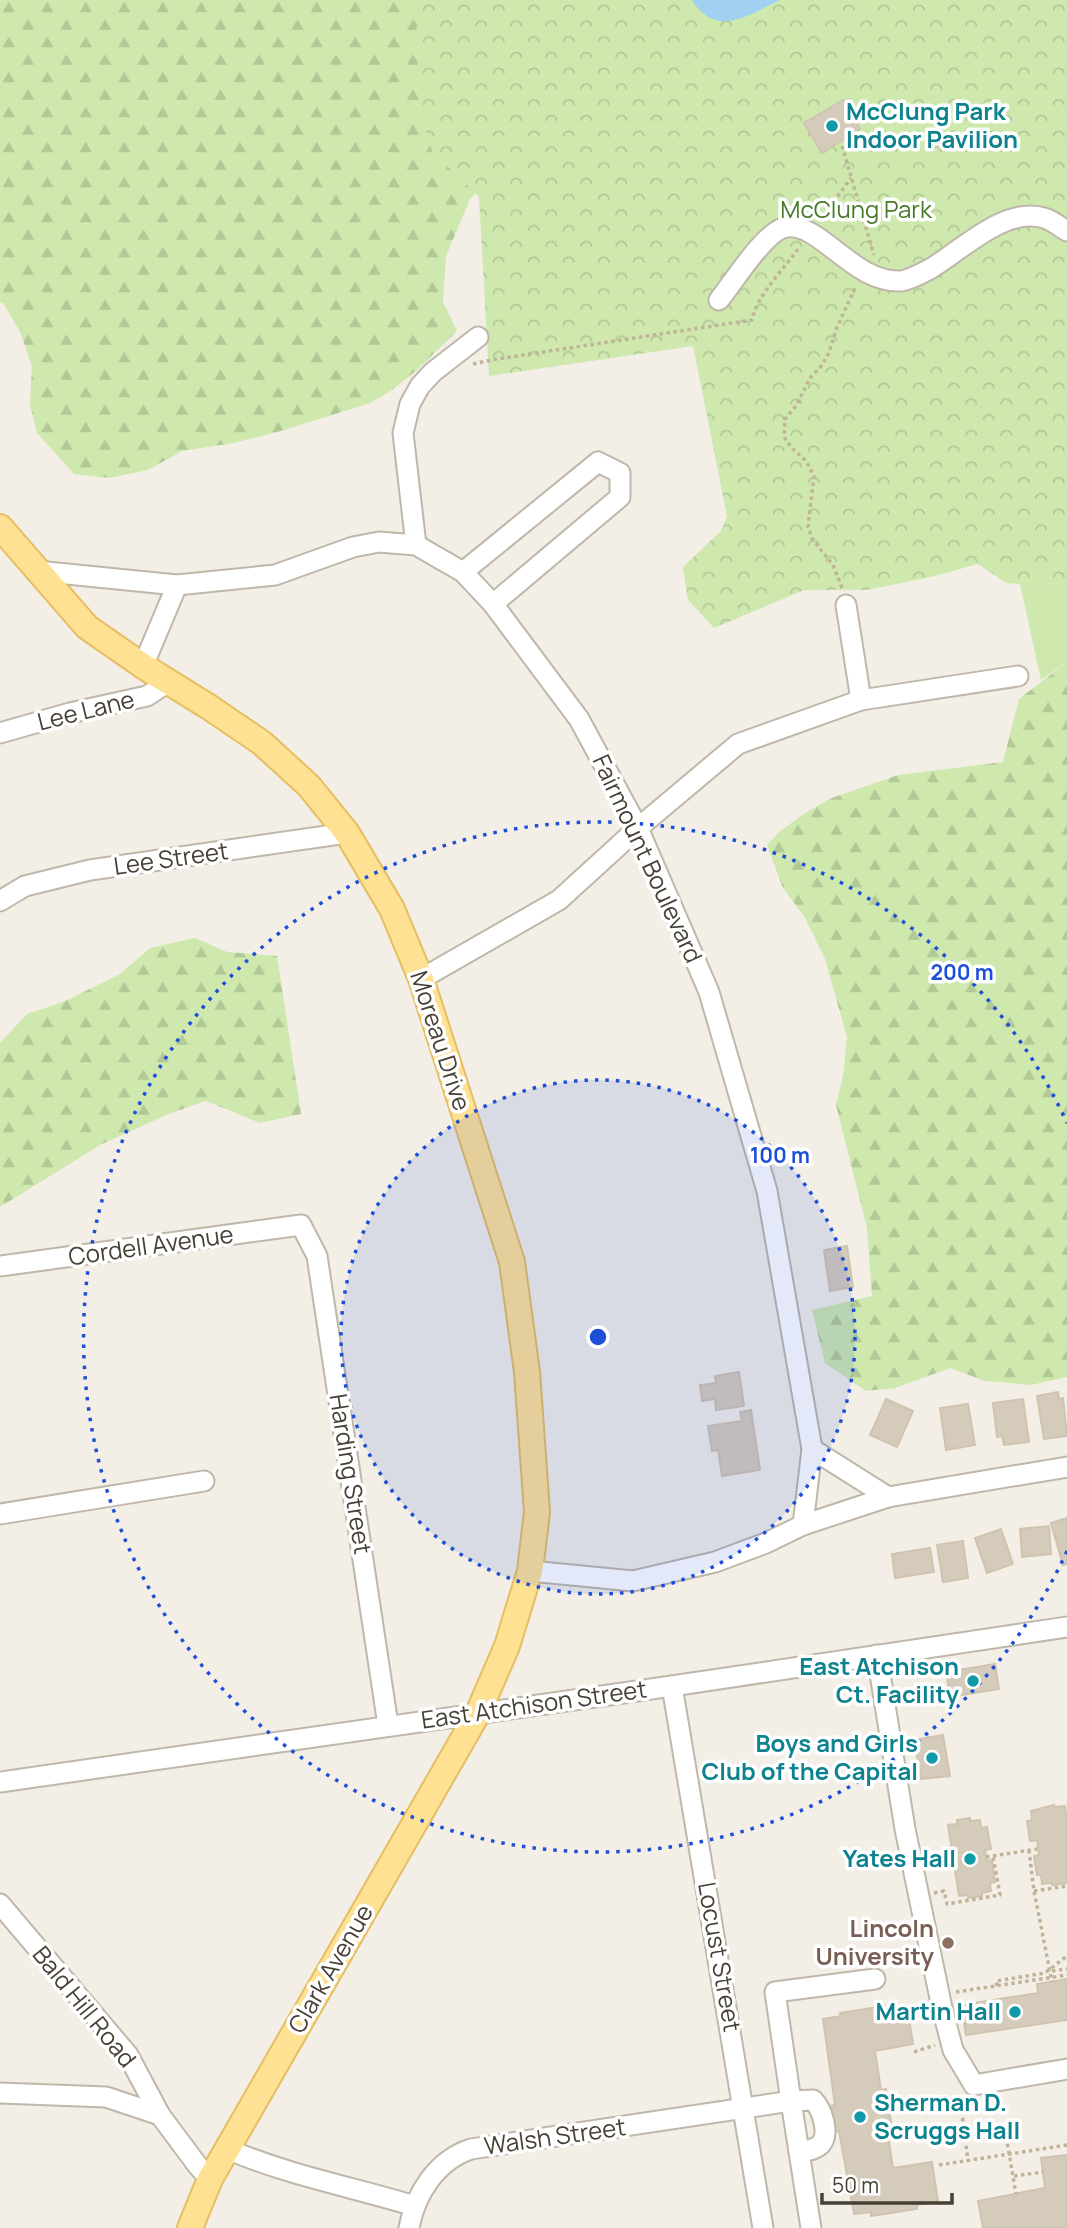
<svg xmlns="http://www.w3.org/2000/svg" width="1067" height="2228" viewBox="0 0 1067 2228" font-family="Manrope,sans-serif">
	<style>
		.grass { fill: #cee8ae }
		.forest { fill: url(#forest-firs) }
		.park { fill: url(#park-crowns) }
		.water { fill: #a1d0f1 }
		.building { fill: #d5cbbb; stroke: #d0c3af; stroke-width: 2 }
		.lines { fill: none; stroke-linecap: round; stroke-linejoin: round }
		.minor-casing { stroke: #bfb7a9; stroke-width: 23 }
		.major-casing { stroke: #e5be62; stroke-width: 28 }
		.path { stroke: #c1b39a; stroke-width: 3.5; stroke-dasharray: 3.5 3.5; stroke-linecap: butt }
		.minor { stroke: #fff; stroke-width: 19 }
		.major { stroke: #ffe194; stroke-width: 24 }
		.ring { fill: none; stroke: #1d4ed8; stroke-width: 3.5; stroke-dasharray: 3.5 7 }
		.culture-dot { fill: #0f9aa8; stroke: #fff; stroke-width: 2.5 }
		.education-dot { fill: #8d6e63; stroke: #fff; stroke-width: 2.5 }
		.labels { text-anchor: middle; stroke-width: 7; stroke-linejoin: round; paint-order: stroke }
		.culture-label { font-size: 24px; font-weight: bold; fill: #0d838f; stroke: #fff; text-anchor: end }
		.park-label { font-size: 24px; fill: #467928; stroke: #fff }
		.street-label { font-size: 24px; fill: #464035; stroke: #fff }
		.education-label { font-size: 24px; font-weight: bold; fill: #785e54; stroke: #fff; text-anchor: end }
		.centre { fill: #1d4ed8; stroke: #fff; stroke-width: 3.5 }
		.ring-label { font-size: 21px; text-anchor: middle; font-weight: bold; fill: #1d4ed8; stroke: #fff; stroke-width: 7; stroke-linejoin: round; paint-order: stroke }
	</style>
	<defs>
		<pattern id="forest-firs" width="22" height="20" patternUnits="userSpaceOnUse" patternTransform="scale(1.75)"><rect width="22" height="20" fill="#cee8ae"/><path d="M5 1l3.5 6h-7zM16 11l3.5 6h-7z" fill="#b2c896"/></pattern>
		<pattern id="park-crowns" width="20" height="18" patternUnits="userSpaceOnUse" patternTransform="scale(1.75)"><rect width="20" height="18" fill="#cee8ae"/><path d="M2 6a3 3 0 1 1 6 0M12 15a3 3 0 1 1 6 0" fill="none" stroke="#b2c896"/></pattern>
	</defs>
	<rect width="100%" height="100%" fill="#f3efe6"/>
	<path class="grass" d="M1067 580V662L1041 680 1020 584 1040 586Z"/>
	<g class="forest">
		<path d="M0 0H1067L497 171 470 199 446 256 443 302 457 331 416 371 392 390 370 403 281 431 234 443 182 451 148 470 109 478 74 474 37 433 30 404 32 366 20 332 4 304 0 302Z"/>
		<path d="M1067 662V1377L1031 1385 985 1381 950 1368 895 1388 866 1391 825 1363 812 1310 872 1296 867 1228 836 1105 843 1076 847 1037 825 959 804 916 783 888 767 845 779 832 802 815 829 799 898 775 1003 762 1019 699Z"/>
		<path d="M195 938 227 952 277 956 301 1114 260 1123 206 1101 171 1113 100 1145 0 1207V1043L27 1014 63 1002 120 974 150 948Z"/>
	</g>
	<path class="park" d="M409 0H1067V580L1040 586 1006 583 978 564 931 577 867 590H804L714 628 688 600 683 567 721 531 727 516 693 346 489 376 479 197 432 151 418 106V34Z"/>
	<path class="water" d="M692 0H780C748 15 716 39 692 0Z"/>
	<g class="building">
		<path d="M843 100 860 129 822 153 804 123Z"/>
		<path d="M847 1246 853 1287 830 1291 824 1250Z"/>
		<path d="M739 1372 744 1406 716 1410 715 1399 702 1401 700 1385 716 1383 715 1376Z"/>
		<path d="M1058 1392 1059 1399 1063 1398 1067 1436 1044 1439 1037 1396Z"/>
		<path d="M886 1399 913 1411 897 1447 870 1435Z"/>
		<path d="M1023 1399 1029 1442 1004 1445 1002 1436 997 1437 993 1403Z"/>
		<path d="M968 1404 975 1445 946 1450 940 1408Z"/>
		<path d="M751 1410 760 1470 722 1476 718 1450 712 1451 708 1426 742 1421 740 1412Z"/>
		<path d="M1067 1518V1564L1063 1565 1051 1523Z"/>
		<path d="M1049 1526 1051 1554 1022 1557 1020 1529Z"/>
		<path d="M1001 1529 1013 1564 987 1573 975 1538Z"/>
		<path d="M963 1541 968 1578 943 1582 937 1545Z"/>
		<path d="M930 1548 934 1572 895 1578 892 1554Z"/>
		<path d="M995 1664 999 1689 950 1697 946 1672Z"/>
		<path d="M943 1735 950 1776 921 1779 914 1740Z"/>
		<path d="M1054 1805V1807L1065 1806 1067 1820V1881L1066 1883 1052 1885V1883L1042 1884 1041 1875H1037L1034 1856 1039 1855 1037 1840 1030 1841 1027 1821 1032 1820 1031 1811Z"/>
		<path d="M970 1818V1821L980 1820 981 1828 987 1827 991 1849 985 1850 987 1861 992 1860 995 1882 990 1883 991 1891 982 1893V1896L968 1898V1895L959 1896 948 1825 957 1824V1820Z"/>
		<path d="M1067 1979V2020L966 2035 961 2005 1038 1993 1037 1984Z"/>
		<path d="M885 2006 886 2010 907 2006 913 2044 875 2051 881 2090 886 2089 892 2128 887 2129 893 2168 932 2162 938 2201 917 2205V2209L871 2216V2212L854 2214 839 2131 832 2132 828 2106 835 2105 823 2019 841 2016 840 2013Z"/>
		<path d="M1067 2155V2228H983L978 2201 1045 2188 1041 2158Z"/>
	</g>
	<g class="lines">
		<g class="minor-casing">
			<g id="minor">
				<path d="M719 300C733 283 766 229 787 227 821 223 853 283 901 281 910 280 922 273 930 269 962 250 1005 206 1044 218 1052 220 1060 227 1067 231"/>
				<path d="M416 545 403 433 410 404 420 386 433 372 478 337"/>
				<path d="M37 571 177 585 275 575 353 547 379 542 416 545 463 572 493 604 579 719 638 828 709 992 767 1191 812 1449 803 1525"/>
				<path d="M463 572 598 462 620 473V497L493 604"/>
				<path d="M846 605 861 700"/>
				<path d="M143 666 177 585"/>
				<path d="M0 733 70 713 147 696 168 682"/>
				<path d="M0 901 25 886 90 870 347 833"/>
				<path d="M421 979 559 900 638 828 738 744 861 700 1018 676"/>
				<path d="M0 1266 301 1225 317 1256 388 1725"/>
				<path d="M812 1449 888 1497"/>
				<path d="M0 1514 204 1481"/>
				<path d="M530 1571 633 1581 715 1562 766 1543 803 1525 888 1497 1067 1467"/>
				<path d="M877 1655 905 1829 942 2008 953 2050 974 2085 1067 2069"/>
				<path d="M672 1686 763 2228"/>
				<path d="M0 1782 672 1686 1067 1627"/>
				<path d="M0 1904 128 2055 160 2115 198 2166 210 2179"/>
				<path d="M0 2093 106 2097 160 2115"/>
				<path d="M227 2149C288 2175 352 2187 415 2206"/>
				<path d="M799 2152C806 2151 815 2150 821 2144 830 2133 822 2109 813 2100L791 2101 775 1992 875 1979"/>
				<path d="M409 2228C415 2194 437 2160 471 2149L791 2101 811 2228"/>
			</g>
		</g>
		<g class="major-casing">
			<path id="major" d="M0 527 87 627 143 666 209 707 262 743 309 786 347 833 392 909 421 979 512 1262 527 1372 537 1512 530 1571 507 1646 478 1713 210 2179 190 2228"/>
		</g>
		<g class="path">
			<path d="M842 146 874 255"/>
			<path d="M821 219 851 178"/>
			<path d="M473 364 491 360 752 320C756 297 785 267 799 248"/>
			<path d="M842 588 833 565 813 540 808 527 814 476 806 461 792 448 784 437 785 419 796 406 810 378 822 365 829 353 837 327 856 286"/>
			<path d="M1029 1850 1034 1891 1052 1982"/>
			<path d="M986 1857 1037 1849"/>
			<path d="M1034 1891 1067 1886"/>
			<path d="M934 1893 944 1891 947 1904 1000 1895 993 1856"/>
			<path d="M1052 1971 1067 1969"/>
			<path d="M997 1986 996 1981 1045 1973 1067 1956"/>
			<path d="M956 1992 1067 1975"/>
			<path d="M914 2052 935 2045"/>
			<path d="M960 2097 968 2161"/>
			<path d="M1005 2130 1016 2194"/>
			<path d="M939 2165 1067 2145"/>
			<path d="M1014 2176 1043 2172"/>
		</g>
		<use href="#minor" class="minor"/>
		<use href="#major" class="major"/>
	</g>
	<circle cx="598" cy="1337" r="257" fill="#1d4ed8" fill-opacity=".12"/>
	<g class="ring">
		<circle cx="598" cy="1337" r="257"/>
		<path d="M1067 1551A515 515 0 1 1 1067 1123"/>
	</g>
	<g class="culture-dot">
		<circle cx="832" cy="126" r="7"/>
		<circle cx="973" cy="1681" r="7"/>
		<circle cx="932" cy="1758" r="7"/>
		<circle cx="970" cy="1859" r="7"/>
		<circle cx="1015" cy="2012" r="7"/>
		<circle cx="860" cy="2117" r="7"/>
	</g>
	<circle class="education-dot" cx="948" cy="1943" r="7"/>
	<g class="labels">
		<g class="culture-label">
			<text x="846" y="120" text-anchor="start">McClung Park<tspan x="846" dy="28">Indoor Pavilion</tspan></text>
			<text x="959" y="1675">East Atchison<tspan x="959" dy="28">Ct. Facility</tspan></text>
			<text x="918" y="1752">Boys and Girls<tspan x="918" dy="28">Club of the Capital</tspan></text>
			<text x="956" y="1867">Yates Hall</text>
			<text x="1001" y="2020">Martin Hall</text>
			<text x="874" y="2111" text-anchor="start">Sherman D.<tspan x="874" dy="28">Scruggs Hall</tspan></text>
		</g>
		<g class="park-label">
			<text x="856" y="218">McClung Park</text>
		</g>
		<g class="street-label">
			<text transform="translate(86 711) rotate(-14)" y="8">Lee Lane</text>
			<text transform="translate(171 859) rotate(-8)" y="8">Lee Street</text>
			<text transform="translate(647 859) rotate(65)" y="8">Fairmount Boulevard</text>
			<text transform="translate(440 1041) rotate(72)" y="8">Moreau Drive</text>
			<text transform="translate(151 1246) rotate(-8)" y="8">Cordell Avenue</text>
			<text transform="translate(350 1474) rotate(81)" y="8">Harding Street</text>
			<text transform="translate(534 1705) rotate(-8)" y="8">East Atchison Street</text>
			<text transform="translate(719 1957) rotate(80)" y="8">Locust Street</text>
			<text transform="translate(331 1969) rotate(-60)" y="8">Clark Avenue</text>
			<text transform="translate(84 2007) rotate(51)" y="8">Bald Hill Road</text>
			<text transform="translate(555 2137) rotate(-8)" y="8">Walsh Street</text>
		</g>
		<g class="education-label">
			<text x="934" y="1937">Lincoln<tspan x="934" dy="28">University</tspan></text>
		</g>
	</g>
	<circle cx="598" cy="1337" r="10" class="centre"/>
	<g class="ring-label">
		<text x="962" y="980">200 m</text>
		<text x="780" y="1163">100 m</text>
	</g>
	<path d="M822 2193v10h130v-10" fill="none" stroke="#464035" stroke-width="3.5"/>
	<text x="832" y="2193" font-size="21" fill="#464035" stroke="#ffffff" stroke-width="5" paint-order="stroke">50 m</text>
</svg>
